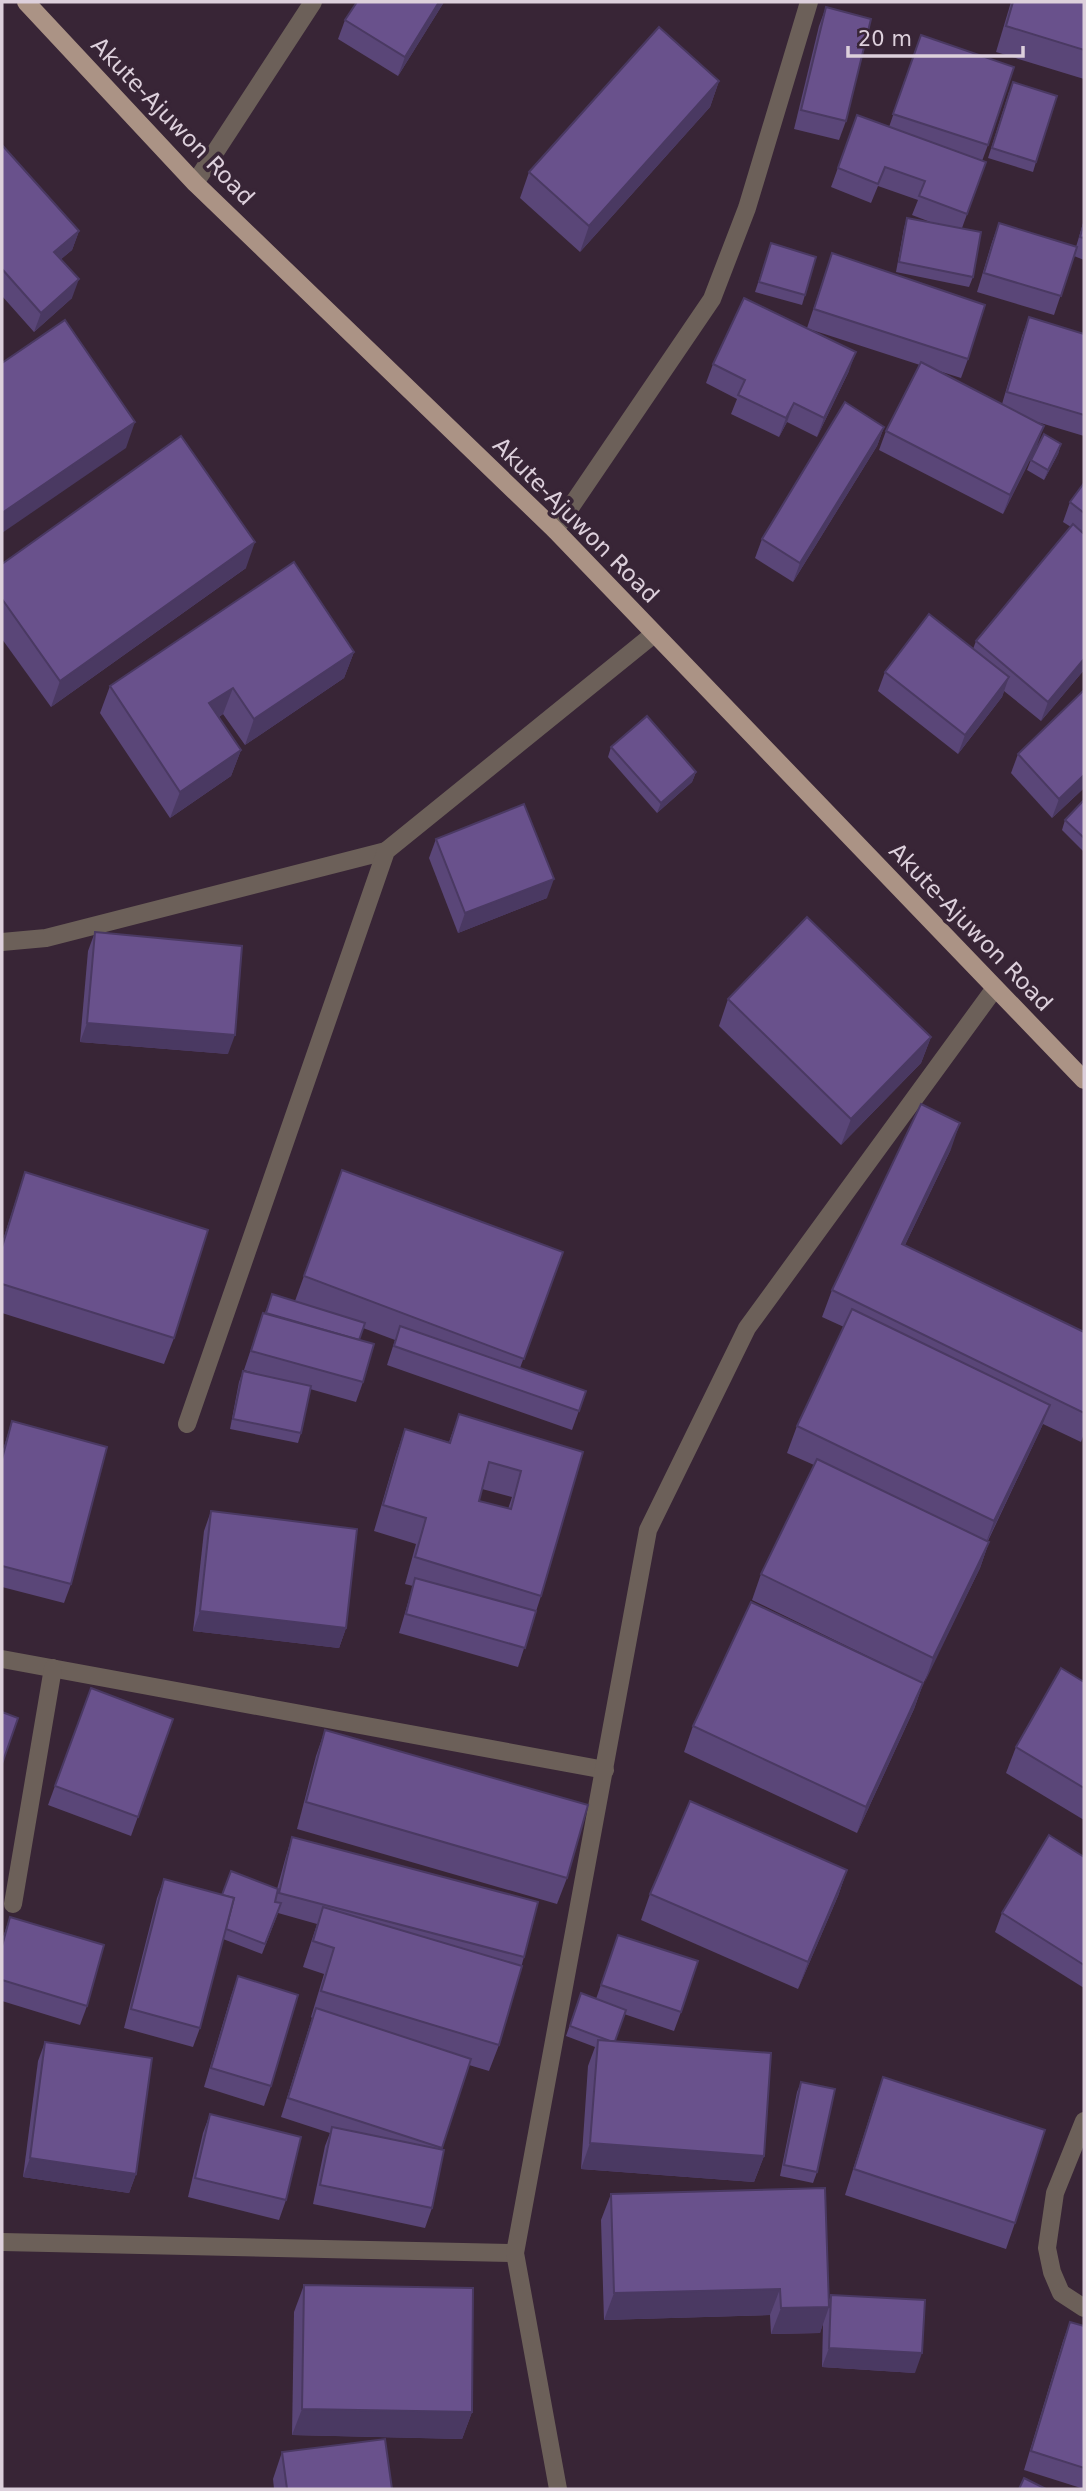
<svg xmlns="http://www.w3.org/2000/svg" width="1086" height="2491" viewBox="0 0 1086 2491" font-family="'DejaVu Sans',sans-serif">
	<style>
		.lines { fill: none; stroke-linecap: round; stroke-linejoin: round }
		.minor { stroke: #6c6059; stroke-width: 18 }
		.major { stroke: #ab9385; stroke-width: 18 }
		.wall { fill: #5a4678; fill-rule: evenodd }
		.shaded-wall { fill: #4a3962 }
		.building { fill: #69518c; stroke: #4a3962; stroke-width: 2; fill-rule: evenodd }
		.labels { text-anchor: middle; stroke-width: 7; stroke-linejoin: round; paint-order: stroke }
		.street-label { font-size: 23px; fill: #ddd0dc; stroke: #382536 }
	</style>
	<rect width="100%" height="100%" fill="#382536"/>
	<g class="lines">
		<g class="minor">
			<path d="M195 183 313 2"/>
			<path d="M555 530 712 299 747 208 809 2"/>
			<path d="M2 942 46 938 386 851"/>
			<path d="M187 1424 386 851 654 634"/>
			<path d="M2 1659 605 1770"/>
			<path d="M13 1904 53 1668"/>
			<path d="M1084 2121 1055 2193 1047 2248 1052 2272 1061 2293 1084 2308"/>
			<path d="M2 2242 515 2253"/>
			<path d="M558 2489 515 2253 648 1530 747 1328 995 988"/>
		</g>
		<path class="major" d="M26 2 195 183 555 530 1084 1080"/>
	</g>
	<g class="wall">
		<path d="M357 2H444L398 76 338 39 345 20Z"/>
		<path d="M1011 2H1084V79L996 52Z"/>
		<path d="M826 7 846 121 839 140 794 129 819 26Z"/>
		<path d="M921 35 988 145 982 161 986 162 962 228 973 277 969 287 896 272 904 228 907 218 933 223 912 215 918 200 878 186 871 203 831 187 857 115 889 127Z"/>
		<path d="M719 81 710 107 580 252 520 198 529 172Z"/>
		<path d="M1009 92 1036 162 1033 172 988 158Z"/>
		<path d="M2 145 79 231 72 250 61 259 72 298 34 332 2 296Z"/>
		<path d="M1084 220V260L1074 256 1054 315 977 292 992 242 999 223 1076 247Z"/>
		<path d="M771 243 805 295 802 305 755 292Z"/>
		<path d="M832 253 968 359 961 378 939 371 1002 404 1022 336 1029 317 1084 334V436L1034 421 1037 446 1003 514 879 450 886 431 920 365 809 329 849 371 817 437 787 422 779 437 731 414 737 399 706 383 713 364 807 328Z"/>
		<path d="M884 427 877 446 793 582 755 558 762 539Z"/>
		<path d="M1061 444 1058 454 1044 480 1027 470 1031 460Z"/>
		<path d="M1084 483V670L1041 721 1004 691 1002 697 958 754 878 691 885 672 973 649 976 641 1071 527 1063 522 1070 502Z"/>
		<path d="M2 564 246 568 51 707 2 639Z"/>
		<path d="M354 652 344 678 245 745 223 714 219 717 241 750 231 776 170 818 100 713 110 686Z"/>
		<path d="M1084 690V788L1052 818 1011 773 1018 754Z"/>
		<path d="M611 747 696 772 692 782 657 813 608 757Z"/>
		<path d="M1084 800V852L1062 830 1065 820Z"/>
		<path d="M436 839 547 898 458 933 429 858Z"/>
		<path d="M95 932 228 1054 80 1042 88 951Z"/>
		<path d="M728 999 931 1037 921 1063 841 1145 719 1026Z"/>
		<path d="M951 1149 905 1245 1084 1332V1434L1081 1442 1043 1424 988 1541 989 1542 980 1568 923 1684 914 1709 857 1833 684 1752 693 1726 894 1669 752 1600 761 1574 814 1465 787 1453 797 1426 844 1327 822 1317 832 1290Z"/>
		<path d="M342 1170 563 1252 520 1368 586 1391 572 1430 387 1365 395 1340 363 1328 359 1340 363 1382 356 1402 310 1389 301 1433 298 1443 230 1429 239 1382 243 1371 264 1376 244 1370 263 1313H265L272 1294 295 1301Z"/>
		<path d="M25 1172 174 1338 164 1364 2 1313V1243Z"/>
		<path d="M459 1414 583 1452 541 1596 518 1667 399 1633 413 1586 405 1584 416 1544 374 1531 396 1455 405 1429 449 1442ZM482 1489 512 1497 508 1509 479 1501Z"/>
		<path d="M12 1421 71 1584 64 1603 2 1587V1453Z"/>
		<path d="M211 1511 346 1628 339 1648 193 1631 204 1531Z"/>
		<path d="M1084 1682V1820L1006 1773 1016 1747Z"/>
		<path d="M91 1688 173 1719 131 1836 48 1805Z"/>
		<path d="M325 1730 567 1878 557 1904 297 1829 316 1756Z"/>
		<path d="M292 1837 524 1957 499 2045 489 2071 469 2065 441 2150 432 2208 425 2228 313 2204 325 2146 330 2133 281 2117 312 2018 311 2017 324 1974 303 1967 317 1924 278 1913 262 1954 223 1939 200 2028 193 2047 124 2028 157 1898 164 1879 222 1895 277 1889 286 1856Z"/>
		<path d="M1084 1857V1988L995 1932 1002 1913Z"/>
		<path d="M847 1870 838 1896 798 1989 641 1920 650 1894Z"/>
		<path d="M10 1917 87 2006 80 2025 2 2001V1940Z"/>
		<path d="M618 1935 681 2012 674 2031 624 2014 615 2041 764 2156 754 2182 581 2169 588 2066 595 2047 566 2036 581 1993 596 1999Z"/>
		<path d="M238 1976 271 2086 264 2106 204 2087 231 1996Z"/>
		<path d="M45 2042 136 2174 129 2193 23 2177 38 2061Z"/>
		<path d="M883 2077 1015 2223 1006 2249 845 2195 874 2103Z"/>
		<path d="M801 2082 817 2172 813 2183 780 2176 797 2092Z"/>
		<path d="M210 2114 286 2200 279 2220 188 2197 203 2133Z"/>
		<path d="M611 2194 829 2300 831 2295 915 2373 822 2367 823 2323 820 2333 771 2334 770 2315 604 2320 601 2220Z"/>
		<path d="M304 2285 472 2412 462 2439 292 2435 294 2312Z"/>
		<path d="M1070 2322 1084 2326V2489L1024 2470 1063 2341Z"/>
		<path d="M282 2452 392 2489H274L273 2479Z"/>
	</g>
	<g class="shaded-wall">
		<path d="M439 2H444L398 76 405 57Z"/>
		<path d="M719 81 710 107 580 252 589 226Z"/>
		<path d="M79 231 72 250 47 271 54 252Z"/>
		<path d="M79 279 72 298 34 332 41 313Z"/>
		<path d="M856 352 849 371 817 437 824 418Z"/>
		<path d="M794 403 787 422 779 437 786 418Z"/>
		<path d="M135 422 126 448 2 533V513Z"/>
		<path d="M1044 426 1037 446 1003 514 1010 495Z"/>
		<path d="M884 427 877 446 793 582 800 563Z"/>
		<path d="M1061 444 1058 454 1044 480 1048 470Z"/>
		<path d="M255 542 246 568 51 707 60 681Z"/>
		<path d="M354 652 344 678 245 745 254 719Z"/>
		<path d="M1084 659V670L1041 721 1048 702Z"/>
		<path d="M1009 677 1002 697 958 754 965 735Z"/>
		<path d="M233 688 223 714 200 729 209 703Z"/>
		<path d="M241 750 231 776 170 818 180 792Z"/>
		<path d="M696 772 692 782 657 813 661 803Z"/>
		<path d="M1084 775V788L1052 818 1059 799Z"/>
		<path d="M554 879 547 898 458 933 465 913Z"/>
		<path d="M87 1023 235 1035 228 1054 80 1042Z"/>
		<path d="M931 1037 921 1063 841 1145 851 1119Z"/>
		<path d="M960 1123 951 1149 893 1270 902 1244Z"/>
		<path d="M1050 1405 1040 1431 984 1548 994 1521Z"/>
		<path d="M989 1542 980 1568 924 1684 933 1658Z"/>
		<path d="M200 1611 346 1628 339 1648 193 1631Z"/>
		<path d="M923 1683 914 1709 857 1833 866 1807Z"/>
		<path d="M847 1870 838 1896 798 1989 808 1962Z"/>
		<path d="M590 2143 764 2156 754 2182 581 2169Z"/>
		<path d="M30 2158 136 2174 129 2193 23 2177Z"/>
		<path d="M780 2289 770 2315 604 2320 614 2293Z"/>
		<path d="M829 2307 820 2333 771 2334 781 2308Z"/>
		<path d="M829 2348 922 2353 915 2373 822 2367Z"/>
		<path d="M302 2409 472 2412 462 2439 292 2435Z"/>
	</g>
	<g class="building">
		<path d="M357 2H439L405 57 345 20Z"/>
		<path d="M1013 2H1084V50L1006 26Z"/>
		<path d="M826 7 871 19 846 121 801 110Z"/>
		<path d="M659 27 719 81 589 226 529 172Z"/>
		<path d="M921 35 1014 67 988 145 893 114Z"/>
		<path d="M1013 82 1057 96 1036 162 992 148Z"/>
		<path d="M857 115 986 162 967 214 919 196 925 181 885 167 878 184 838 168Z"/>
		<path d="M2 145 79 231 54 252 79 279 41 313 2 269Z"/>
		<path d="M907 218 981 232 973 277 899 262Z"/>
		<path d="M999 223 1077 247 1061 296 984 273Z"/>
		<path d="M1084 223V238L1080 237Z"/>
		<path d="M771 243 816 257 805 295 759 282Z"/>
		<path d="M832 253 985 305 968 359 814 309Z"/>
		<path d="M744 298 856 352 824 418 794 403 786 418 738 395 745 380 713 364Z"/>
		<path d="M1029 317 1084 334V415L1007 392Z"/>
		<path d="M65 320 135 422 2 513V363Z"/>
		<path d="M921 362 1044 426 1010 495 886 431Z"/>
		<path d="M845 402 884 427 800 563 762 539Z"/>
		<path d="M1044 434 1061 444 1048 470 1031 460Z"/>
		<path d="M181 436 255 542 60 681 2 599V564Z"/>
		<path d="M1084 483V513L1070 502Z"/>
		<path d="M1073 524 1084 534V659L1048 702 976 641Z"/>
		<path d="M294 562 354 652 254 719 233 688 209 703 241 750 180 792 110 686Z"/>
		<path d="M929 614 1009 677 965 735 885 672Z"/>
		<path d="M1084 690V775L1059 799 1018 754Z"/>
		<path d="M647 716 696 772 661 803 611 747Z"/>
		<path d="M1084 800V838L1065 820Z"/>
		<path d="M524 804 554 879 465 913 436 839Z"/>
		<path d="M807 917 931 1037 851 1119 728 999Z"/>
		<path d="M95 932 242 946 235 1035 87 1023Z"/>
		<path d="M921 1104 960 1123 902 1244 1084 1332V1413L832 1290Z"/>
		<path d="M342 1170 563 1252 524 1359 304 1276Z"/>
		<path d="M25 1172 208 1230 174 1338 2 1284V1247Z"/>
		<path d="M272 1294 365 1323 359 1340 266 1313Z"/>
		<path d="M852 1309 1050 1405 994 1521 797 1426Z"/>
		<path d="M263 1313 374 1344 363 1382 251 1351Z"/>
		<path d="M400 1326 586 1391 579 1411 394 1346Z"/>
		<path d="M243 1371 311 1386 301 1433 233 1419Z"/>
		<path d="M459 1414 583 1452 541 1596 415 1557 426 1518 383 1505 405 1429 450 1443ZM489 1462 521 1471 511 1509 479 1501Z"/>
		<path d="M12 1421 107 1447 71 1584 2 1566V1459Z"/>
		<path d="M817 1459 989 1542 933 1658 761 1574Z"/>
		<path d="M211 1511 357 1529 346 1628 200 1611Z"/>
		<path d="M415 1578 536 1611 525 1648 406 1614Z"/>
		<path d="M751 1602 923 1683 866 1807 693 1726Z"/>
		<path d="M1061 1668 1084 1682V1788L1016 1747Z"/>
		<path d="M91 1688 173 1719 138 1817 55 1786Z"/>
		<path d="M2 1712 18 1718 2 1764Z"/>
		<path d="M325 1730 588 1805 567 1878 306 1802Z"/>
		<path d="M690 1801 847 1870 808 1962 650 1894Z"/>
		<path d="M1049 1835 1084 1857V1965L1002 1913Z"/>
		<path d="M292 1837 538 1902 524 1957 279 1893Z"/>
		<path d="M231 1871 278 1889 275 1902 281 1903 265 1944 226 1929 234 1898 222 1895Z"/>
		<path d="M164 1879 234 1898 200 2028 131 2009Z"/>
		<path d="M323 1907 522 1966 499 2045 321 1991 334 1948 313 1941Z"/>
		<path d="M10 1917 104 1945 87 2006 2 1980V1946Z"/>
		<path d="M618 1935 698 1961 681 2012 601 1985Z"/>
		<path d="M238 1976 298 1995 271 2086 211 2068Z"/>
		<path d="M581 1993 626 2010 615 2041H610L570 2026Z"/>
		<path d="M316 2008 471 2059 442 2148 288 2098Z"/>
		<path d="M598 2040 771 2053 764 2156 590 2143Z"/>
		<path d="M45 2042 152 2058 136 2174 30 2158Z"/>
		<path d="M883 2077 1045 2130 1015 2223 854 2169Z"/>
		<path d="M801 2082 835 2089 817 2172 784 2165Z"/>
		<path d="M210 2114 301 2137 286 2200 195 2178Z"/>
		<path d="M332 2127 444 2150 432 2208 320 2185Z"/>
		<path d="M825 2188 829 2307 781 2308 780 2289 614 2293 611 2194Z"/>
		<path d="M304 2285 473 2288 472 2412 302 2409Z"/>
		<path d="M831 2295 925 2300 922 2353 829 2348Z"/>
		<path d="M1070 2322 1084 2326V2468L1031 2451Z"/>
		<path d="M385 2439 392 2489H287L282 2452Z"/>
		<path d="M1024 2478 1046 2489H1019Z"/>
	</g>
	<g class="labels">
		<g class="street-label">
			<text transform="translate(173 121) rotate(46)" y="8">Akute-Ajuwon Road</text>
			<text transform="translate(576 520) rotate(45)" y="8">Akute-Ajuwon Road</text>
			<text transform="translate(971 927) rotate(46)" y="8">Akute-Ajuwon Road</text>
		</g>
	</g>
	<rect width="1086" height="2491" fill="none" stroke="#ddd0dc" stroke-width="7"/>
	<path d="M848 46v10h175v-10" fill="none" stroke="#ddd0dc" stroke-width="3.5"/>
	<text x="858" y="46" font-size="21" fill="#ddd0dc" stroke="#382536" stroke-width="5" paint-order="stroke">20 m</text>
</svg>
